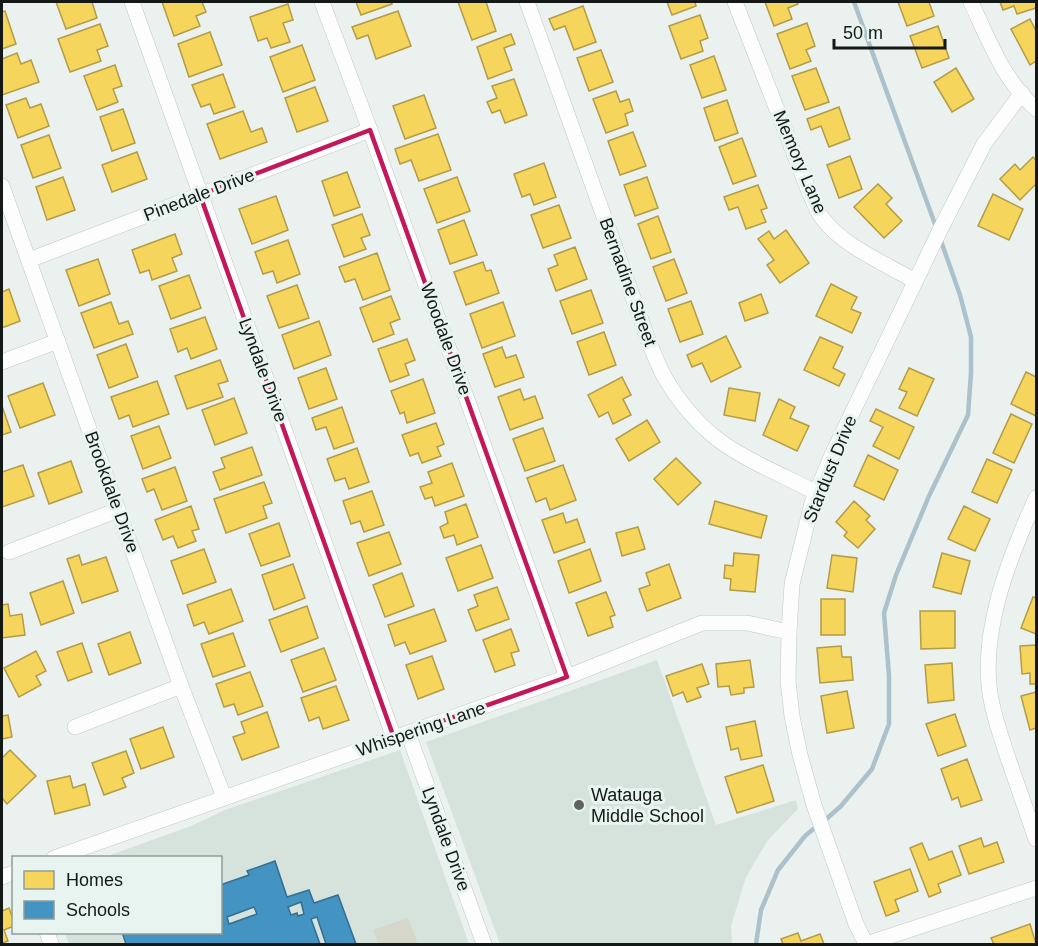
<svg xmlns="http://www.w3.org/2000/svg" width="1038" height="946" viewBox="0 0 1038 946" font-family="Arial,sans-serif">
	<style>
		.built { fill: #d6e3dd }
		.green { fill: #d4d7c9 }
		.homes { fill: #f6d55c; stroke: #b29c47; stroke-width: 1.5 }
		.schools { fill: #4393c3; stroke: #356e8f; stroke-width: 1.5; fill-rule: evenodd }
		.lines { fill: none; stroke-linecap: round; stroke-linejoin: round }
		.stream { stroke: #abc2cc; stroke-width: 4.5 }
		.minor-casing { stroke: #c2c7c5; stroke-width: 16 }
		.minor { stroke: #fcfdfc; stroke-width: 15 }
		.marked { fill: none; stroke: #c2185b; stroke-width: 4.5; stroke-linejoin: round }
		.poi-dot { fill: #5f6462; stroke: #e8f4ef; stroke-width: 2 }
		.labels { text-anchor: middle; stroke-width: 6; stroke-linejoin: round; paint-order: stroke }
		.street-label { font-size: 18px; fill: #141816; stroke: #e8f4ef }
		.poi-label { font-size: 18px; fill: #141816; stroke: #e8f4ef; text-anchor: start }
	</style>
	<rect width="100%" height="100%" fill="#ebf1ee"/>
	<g class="built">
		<path d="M657 660 716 825 796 800 798 809 768 840 746 877 731 926 732 944H500L426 742Z"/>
		<path d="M400 750 469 944H69L65 933 220 932V858L105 857 191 826 225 810Z"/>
	</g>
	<path class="green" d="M408 918 418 944H378L373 930Z"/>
	<g class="homes">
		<path d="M56 2H92L97 18 66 29Z"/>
		<path d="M162 2H202L206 12 196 16 200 26 174 36Z"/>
		<path d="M356 2H391L392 4 361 15Z"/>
		<path d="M458 2H486L496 31 472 40Z"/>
		<path d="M667 2H695L696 6 672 15Z"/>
		<path d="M765 2H797L798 4 788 8 792 19 774 26Z"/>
		<path d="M898 2H929L934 16 907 26Z"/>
		<path d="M1000 2H1036V8L1017 14 1014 6 1003 10Z"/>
		<path d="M288 4 293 20 283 23 290 42 271 48 267 38 258 41 250 17Z"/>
		<path d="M583 6 596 42 574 50 565 26 554 30 549 19Z"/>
		<path d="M5 11 16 44 2 49V12Z"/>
		<path d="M398 11 411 46 376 59 368 35 357 39 352 27Z"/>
		<path d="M700 15 708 38 700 41 703 51 681 59 669 26Z"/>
		<path d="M1030 19 1035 29 1036 28V61L1030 65 1011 29Z"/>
		<path d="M807 23 815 46 806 50 811 61 790 69 777 34Z"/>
		<path d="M100 24 108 46 97 50 101 61 70 72 58 39Z"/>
		<path d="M938 26 949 58 922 68 910 36Z"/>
		<path d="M210 32 222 65 189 77 178 44Z"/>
		<path d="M511 34 515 44 504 48 512 70 488 79 477 47Z"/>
		<path d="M302 45 315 80 283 92 270 57Z"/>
		<path d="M601 50 613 82 589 91 577 58Z"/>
		<path d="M17 53 21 64 31 60 39 82 2 95V59Z"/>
		<path d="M714 56 726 90 702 98 690 65Z"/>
		<path d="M115 65 122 86 113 89 118 102 97 110 84 76Z"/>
		<path d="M816 68 829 102 805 110 792 76Z"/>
		<path d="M956 68 974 99 952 112 934 82Z"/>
		<path d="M223 74 235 107 214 114 210 104 201 107 192 85Z"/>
		<path d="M514 79 527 115 505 123 500 110 492 113 487 102 497 98 492 86Z"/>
		<path d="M315 87 328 121 297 132 285 98Z"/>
		<path d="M616 91 620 102 629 99 633 111 625 114 628 125 606 133 593 99Z"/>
		<path d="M424 95 436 128 405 139 393 106Z"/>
		<path d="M26 98 30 108 41 104 49 126 18 138 6 105Z"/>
		<path d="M727 100 738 133 715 141 704 108Z"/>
		<path d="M839 107 850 139 829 147 821 126 811 130 807 119Z"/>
		<path d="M123 109 135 143 112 151 100 117Z"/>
		<path d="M243 111 251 132 262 128 267 142 220 159 207 124Z"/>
		<path d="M633 132 646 166 620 175 608 141Z"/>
		<path d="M438 134 451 170 419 181 411 160 400 164 395 149Z"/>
		<path d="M49 135 61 168 33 178 21 145Z"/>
		<path d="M742 138 756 176 733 184 719 147Z"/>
		<path d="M137 152 147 179 112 192 102 165Z"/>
		<path d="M850 156 862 189 839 198 827 165Z"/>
		<path d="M1033 157 1036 160V184L1020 200 1000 179 1015 164 1020 170Z"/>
		<path d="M544 163 556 197 534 205 530 194 522 197 514 174Z"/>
		<path d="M347 172 360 207 334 216 322 181Z"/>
		<path d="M63 177 75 210 47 220 36 187Z"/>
		<path d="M457 177 470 211 437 223 424 189Z"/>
		<path d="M647 177 658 208 635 216 624 185Z"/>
		<path d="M878 184 892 198 886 204 902 221 884 238 854 207Z"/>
		<path d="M758 185 767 208 761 210 766 222 746 229 738 207 729 210 724 197Z"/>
		<path d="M993 194 1023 209 1009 240 978 226Z"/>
		<path d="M276 196 288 230 252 244 239 209Z"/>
		<path d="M559 205 571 238 543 248 531 215Z"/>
		<path d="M362 214 370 235 361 238 366 249 344 257 332 225Z"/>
		<path d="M658 216 671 252 651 259 638 224Z"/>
		<path d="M464 220 477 255 450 264 438 230Z"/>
		<path d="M786 230 809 263 780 283 767 265 774 260 758 239 769 231 774 239Z"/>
		<path d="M175 234 182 254 172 258 177 271 152 280 149 270 140 273 132 250Z"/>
		<path d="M288 240 300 274 277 283 273 271 263 274 255 252Z"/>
		<path d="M575 247 587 279 556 291 548 269 558 265 554 255Z"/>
		<path d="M377 253 390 290 363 300 355 279 345 282 339 267Z"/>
		<path d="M98 259 110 294 79 306 66 270Z"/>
		<path d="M674 259 687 293 666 301 653 267Z"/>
		<path d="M483 262 486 271 491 270 499 293 466 305 454 272Z"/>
		<path d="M189 275 201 308 171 319 159 286Z"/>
		<path d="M831 284 857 297 851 309 861 313 852 333 816 316Z"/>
		<path d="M297 285 309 318 279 328 267 296Z"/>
		<path d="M9 289 20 321 2 328V292Z"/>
		<path d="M591 290 603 323 572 334 560 301Z"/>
		<path d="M761 294 768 313 745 321 739 303Z"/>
		<path d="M391 296 400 319 390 323 394 334 373 342 360 308Z"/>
		<path d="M691 301 703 334 680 342 668 309Z"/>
		<path d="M111 302 119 324 128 321 133 334 94 348 81 313Z"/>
		<path d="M503 302 515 336 482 348 470 314Z"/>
		<path d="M205 317 217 349 191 359 187 348 178 352 170 329Z"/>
		<path d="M319 321 331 355 294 369 282 335Z"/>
		<path d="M604 332 616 365 589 375 577 342Z"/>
		<path d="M726 336 741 367 711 382 702 363 692 367 687 355Z"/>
		<path d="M820 337 843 347 833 368 845 374 839 386 804 370Z"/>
		<path d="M407 339 415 360 405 364 409 375 390 382 378 349Z"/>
		<path d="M126 344 138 377 109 388 97 355Z"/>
		<path d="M502 347 506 358 516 355 524 377 495 387 483 354Z"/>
		<path d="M220 360 228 381 218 384 223 397 187 409 175 376Z"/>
		<path d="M326 368 337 399 309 409 298 378Z"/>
		<path d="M909 368 934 379 917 416 899 408 907 392 899 389Z"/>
		<path d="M1026 372 1036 377V416L1011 404Z"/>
		<path d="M622 377 631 395 623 399 631 415 613 424 608 412 599 417 588 395Z"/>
		<path d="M423 379 435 413 407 423 404 412 400 414 391 391Z"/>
		<path d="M157 381 169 414 133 427 129 415 119 419 111 397Z"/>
		<path d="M43 383 55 415 20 428 8 396Z"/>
		<path d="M729 388 760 393 755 421 724 415Z"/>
		<path d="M520 389 524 400 535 396 543 418 510 430 498 397Z"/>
		<path d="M234 398 247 433 215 445 202 410Z"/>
		<path d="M779 399 795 407 790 418 809 426 797 451 763 435Z"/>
		<path d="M2 406 11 432 2 435Z"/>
		<path d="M342 407 354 442 334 449 326 427 316 430 312 418Z"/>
		<path d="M876 409 914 427 899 459 873 446 883 427 870 421Z"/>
		<path d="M1011 414 1032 424 1014 463 993 453Z"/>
		<path d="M647 420 660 442 629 461 616 439Z"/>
		<path d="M436 423 444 444 437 447 441 456 422 463 418 453 410 456 402 435Z"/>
		<path d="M159 426 171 458 143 469 131 436Z"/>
		<path d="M543 428 555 461 525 471 513 439Z"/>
		<path d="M252 447 262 475 220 490 213 472 225 468 221 458Z"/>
		<path d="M357 448 369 482 349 489 345 478 335 481 327 459Z"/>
		<path d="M868 455 898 470 884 500 854 486Z"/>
		<path d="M676 458 701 483 678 505 654 479Z"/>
		<path d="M987 459 1012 470 997 503 972 492Z"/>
		<path d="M71 461 82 492 49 504 38 473Z"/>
		<path d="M452 463 464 496 435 506 432 497 425 499 420 487 432 483 428 472Z"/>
		<path d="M23 465 34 496 2 507V472Z"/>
		<path d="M563 465 576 500 550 510 546 498 536 502 527 478Z"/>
		<path d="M175 467 187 501 162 510 154 489 147 492 142 479Z"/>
		<path d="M264 482 272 503 263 506 267 518 226 533 214 499Z"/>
		<path d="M372 491 384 525 364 532 360 521 351 524 343 501Z"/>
		<path d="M715 501 767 516 761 538 709 524Z"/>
		<path d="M854 501 870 516 866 520 875 529 858 548 844 536 847 532 836 522Z"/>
		<path d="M466 504 478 537 457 545 454 535 444 538 440 527 448 523 445 512Z"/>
		<path d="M191 506 199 529 192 531 196 541 178 548 173 536 163 540 155 520Z"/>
		<path d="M964 506 990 519 975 551 948 539Z"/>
		<path d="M563 513 566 523 577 519 585 542 554 553 542 520Z"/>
		<path d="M279 523 290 556 261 566 249 534Z"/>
		<path d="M638 527 645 549 622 556 616 533Z"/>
		<path d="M389 532 401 564 369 576 357 543Z"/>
		<path d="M481 545 493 578 458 591 446 558Z"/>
		<path d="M204 549 216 582 183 594 171 561Z"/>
		<path d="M590 549 601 581 569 593 558 561Z"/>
		<path d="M734 553 759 555 755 592 730 590 731 579 724 578 725 565 733 566Z"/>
		<path d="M942 553 970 561 961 594 933 587Z"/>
		<path d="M79 555 82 565 106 557 118 591 82 603 67 559Z"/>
		<path d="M832 555 857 558 853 592 827 588Z"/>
		<path d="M293 564 305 598 274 610 262 575Z"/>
		<path d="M669 564 681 598 647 611 639 589 650 585 646 573Z"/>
		<path d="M402 573 414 606 385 617 373 585Z"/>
		<path d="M63 581 74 613 41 625 30 593Z"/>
		<path d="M497 587 509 619 476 631 468 610 478 606 474 595Z"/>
		<path d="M231 589 243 621 209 634 204 622 194 626 187 605Z"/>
		<path d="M606 592 615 615 610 617 613 627 588 636 576 603Z"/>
		<path d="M1033 597 1036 598V634L1021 628Z"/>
		<rect x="821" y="599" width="24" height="36"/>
		<path d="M8 604 10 616 22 614 25 635 2 638V605Z"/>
		<path d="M307 606 318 638 281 652 269 620Z"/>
		<path d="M434 609 446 641 410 654 405 642 395 646 388 625Z"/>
		<path d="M920 611H955V648L921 649Z"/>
		<path d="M511 629 519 651 511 653 515 665 495 672 483 640Z"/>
		<path d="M130 632 141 663 109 675 98 644Z"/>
		<path d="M233 633 245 666 213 677 201 644Z"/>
		<path d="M82 643 92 672 68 681 57 652Z"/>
		<path d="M1036 645V684H1030V673L1022 674 1020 646Z"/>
		<path d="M841 646 842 657H851L853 680 820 683 817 648Z"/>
		<path d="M324 648 336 680 303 692 291 660Z"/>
		<path d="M36 651 46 671 36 676 41 685 19 697 4 668Z"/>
		<path d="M432 656 444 689 418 699 406 665Z"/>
		<path d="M750 660 754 687 744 688V693L731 695 729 686 718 687 716 664Z"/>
		<path d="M952 663 954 700 928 703 925 665Z"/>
		<path d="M702 664 709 684 697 688 701 697 687 702 683 692 673 696 666 676Z"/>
		<path d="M250 672 263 706 238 715 234 704 224 707 216 684Z"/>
		<path d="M336 686 349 720 323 729 319 717 309 721 301 698Z"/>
		<path d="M847 691 854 728 827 733 821 696Z"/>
		<path d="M1036 692V728L1030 730 1021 696Z"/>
		<path d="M267 712 279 747 242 760 233 737 245 733 241 722Z"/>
		<path d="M955 714 966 746 938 756 926 724Z"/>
		<path d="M8 715 12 737 2 739V716Z"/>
		<path d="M755 721 762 756 741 760 738 748 731 750 726 727Z"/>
		<path d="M163 727 174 757 141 769 130 739Z"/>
		<path d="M10 750 36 776 7 804 2 798V758Z"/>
		<path d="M126 751 134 773 122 778 126 787 104 795 92 763Z"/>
		<path d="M967 759 982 800 961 807 958 797 952 800 941 769Z"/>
		<path d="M763 765 774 801 737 813 725 777Z"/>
		<path d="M70 776 73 788 85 784 90 805 55 814 47 781Z"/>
		<path d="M981 838 984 847 997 842 1004 862 969 874 959 846Z"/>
		<path d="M922 843 929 860 952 851 961 875 938 884 941 892 929 897 910 848Z"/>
		<path d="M910 869 918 891 895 900 899 911 886 916 874 882Z"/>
		<path d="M9 908 14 921V926L4 930 8 941 2 943V911Z"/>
		<path d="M1030 924 1036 944H994L991 938Z"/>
		<path d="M798 933 801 941 820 934 824 944H783L781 939Z"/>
	</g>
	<path class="schools" d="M275 861 287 897 309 890 314 903 338 895 356 944H326L317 917 311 919 320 944H126L122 932H220V885L249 875 247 871ZM301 902 304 914 298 916 297 913 291 915 288 907ZM254 907 257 914 229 924 227 917Z"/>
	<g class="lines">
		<g class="stream">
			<path d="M854 2 936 227"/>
			<path d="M824 821 841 806 872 769 889 724V676L884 613 896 575 929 496 968 415 971 373V337L960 295 940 238"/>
			<path d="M756 944 761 910 778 870 805 836 817 826"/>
		</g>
		<g class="minor-casing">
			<g id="minor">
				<path d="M132 2 394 738"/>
				<path d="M322 2 370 130 567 677"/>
				<path d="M527 2 650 345C655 356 659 368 665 378 678 400 696 422 716 438 744 460 785 476 817 493"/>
				<path d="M735 2 810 194C814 202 817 212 823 219 843 246 886 264 915 281"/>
				<path d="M971 2C988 39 1004 81 1036 109"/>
				<path d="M1022 93 984 144 941 228 832 455 812 503 792 584 789 632 788 681 792 716 800 755 814 805 856 924 866 944 1036 888"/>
				<path d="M2 186 181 686 224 797"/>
				<path d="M29 260 370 130"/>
				<path d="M2 362 58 341"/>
				<path d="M1036 498C1009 558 977 637 992 704 996 723 1003 743 1009 761 1018 787 1027 813 1036 839"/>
				<path d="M9 552 118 510"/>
				<path d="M75 727 181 686"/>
				<path d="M408 733 484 944"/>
				<path d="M54 858 567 677 702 623H747L789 632"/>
				<path d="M2 877 14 873"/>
				<path d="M47 932 51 944"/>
			</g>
		</g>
		<use href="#minor" class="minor"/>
	</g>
	<path class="marked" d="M370 130 567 677 394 738 200 195Z"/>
	<circle class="poi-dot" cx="579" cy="805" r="6"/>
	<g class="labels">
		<g class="street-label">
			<text transform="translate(800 162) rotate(67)" y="6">Memory Lane</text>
			<text transform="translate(199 195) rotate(-21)" y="6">Pinedale Drive</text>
			<text transform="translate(628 282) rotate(70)" y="6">Bernadine Street</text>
			<text transform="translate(446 339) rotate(70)" y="6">Woodale Drive</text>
			<text transform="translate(263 370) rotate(70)" y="6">Lyndale Drive</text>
			<text transform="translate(830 469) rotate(-68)" y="6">Stardust Drive</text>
			<text transform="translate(112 492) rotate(70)" y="6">Brookdale Drive</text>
			<text transform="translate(421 729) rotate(-19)" y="6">Whispering Lane</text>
			<text transform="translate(446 839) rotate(70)" y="6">Lyndale Drive</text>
		</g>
		<g class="poi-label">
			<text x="591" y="801">Watauga<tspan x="591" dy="21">Middle School</tspan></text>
		</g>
	</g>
	<rect width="1038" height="946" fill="none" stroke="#141816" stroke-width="6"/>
	<rect x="12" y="856" width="210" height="78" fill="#e8f4ef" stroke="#939c98" stroke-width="1.5"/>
	<rect x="24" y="871" width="30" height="18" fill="#f6d55c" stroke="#939c98" stroke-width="1.5"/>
	<text x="66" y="886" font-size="18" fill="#141816">Homes</text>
	<rect x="24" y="901" width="30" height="18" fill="#4393c3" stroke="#939c98" stroke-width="1.5"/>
	<text x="66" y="916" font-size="18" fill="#141816">Schools</text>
	<path d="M834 39v9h111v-9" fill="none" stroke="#141816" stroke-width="3"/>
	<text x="843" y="39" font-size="18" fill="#141816" stroke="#e8f4ef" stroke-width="4.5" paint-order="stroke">50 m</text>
</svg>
